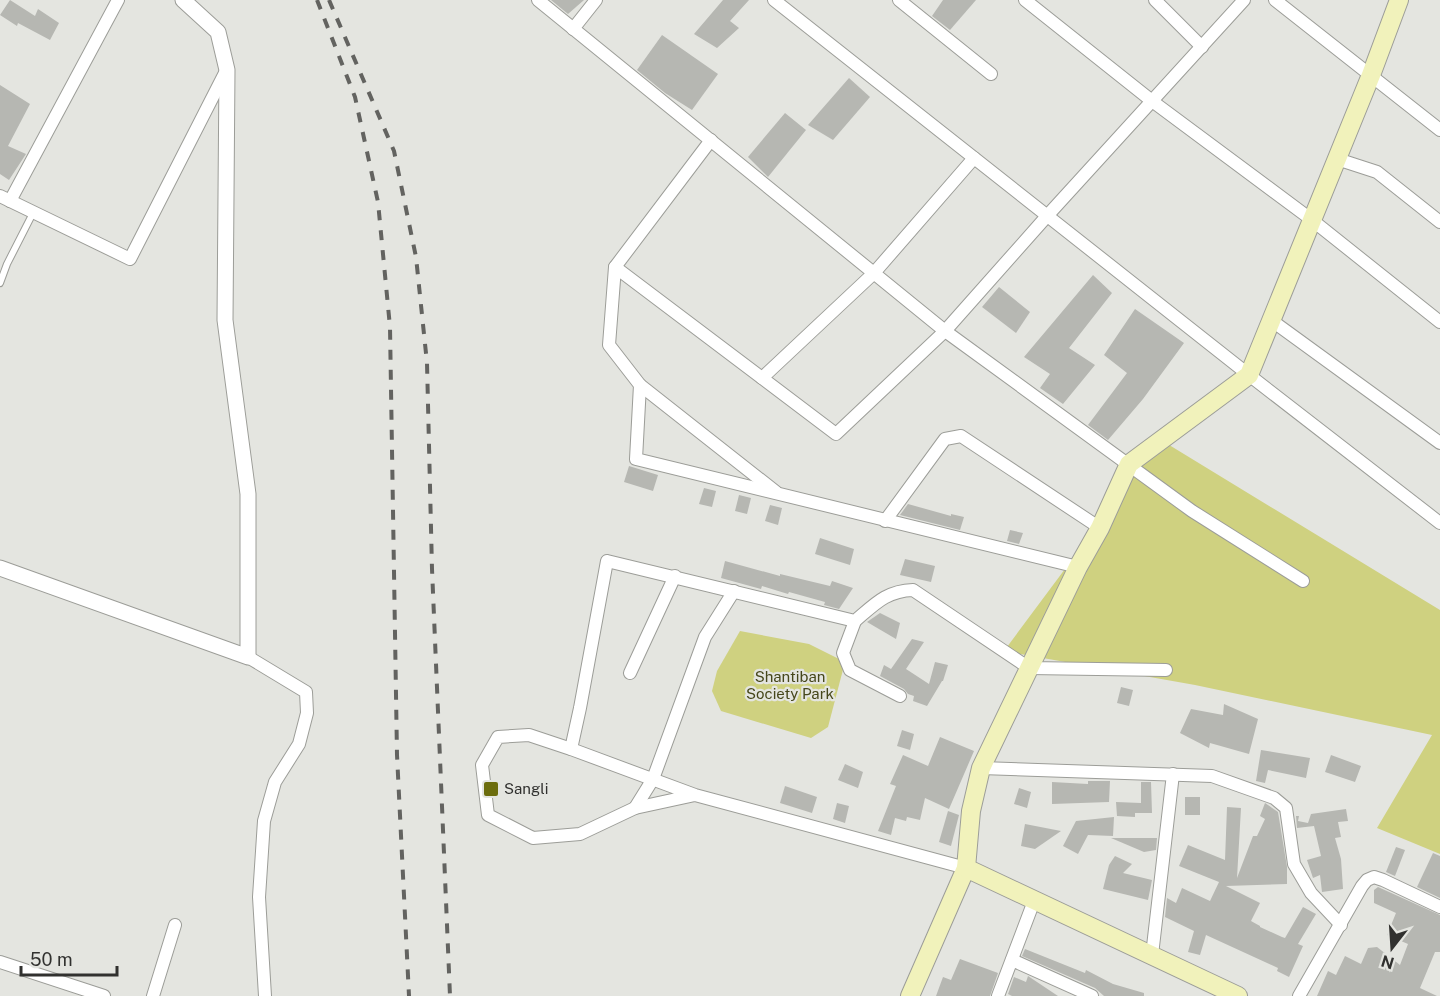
<svg xmlns="http://www.w3.org/2000/svg" width="1440" height="996" viewBox="0 0 1440 996" font-family="'Public Sans',sans-serif">
	<style>
		.green { fill: #cfd180 }
		.building { fill: #b6b7b2 }
		.lines { fill: none; stroke-linecap: round; stroke-linejoin: round }
		.service-casing { stroke: #9c9d98; stroke-width: 8 }
		.minor-casing { stroke: #9c9d98; stroke-width: 14 }
		.tertiary-casing { stroke: #9c9d98; stroke-width: 17 }
		.secondary-casing { stroke: #9c9d98; stroke-width: 20 }
		.service { stroke: #fff; stroke-width: 6 }
		.minor { stroke: #fff; stroke-width: 12 }
		.tertiary { stroke: #fff; stroke-width: 15 }
		.secondary { stroke: #f1f2bb; stroke-width: 18 }
		.rail { stroke: #636360; stroke-width: 4; stroke-dasharray: 10 10; stroke-linecap: butt }
		.poi-dot { fill: #6c6d0d; stroke: #e4e5e0; stroke-width: 2 }
		.labels { text-anchor: middle; stroke-width: 4.5; stroke-linejoin: round; paint-order: stroke }
		.park-label { font-size: 15px; fill: #46471b; stroke: #e4e5e0 }
		.poi-label { font-size: 15px; fill: #31312f; stroke: #e4e5e0; text-anchor: start }
	</style>
	<rect width="100%" height="100%" fill="#e4e5e0"/>
	<g class="green">
		<path d="M1161 440 1440 610V854L1377 828 1432 735 1195 685 1004 651Z"/>
		<path d="M740 631 809 644 845 662 828 727 811 738 721 711 712 691 717 671Z"/>
	</g>
	<g class="building">
		<path d="M10 0 35 16 38 9 59 23 50 40 18 23 17 26 0 15Z"/>
		<path d="M551 0H584L568 14Z"/>
		<path d="M723 0H749L730 21 739 28 717 48 694 34Z"/>
		<path d="M943 0H976L950 30 932 16Z"/>
		<path d="M662 35 718 74 692 110 665 93 637 70Z"/>
		<path d="M849 78 870 97 833 140 808 125Z"/>
		<path d="M0 85 30 104 8 146 26 154 9 180 0 174Z"/>
		<path d="M785 113 806 130 768 177 748 157Z"/>
		<path d="M1093 275 1112 293 1069 348 1095 365 1063 404 1040 388 1050 374 1024 357Z"/>
		<path d="M999 287 1030 312 1016 333 982 307Z"/>
		<path d="M1135 309 1184 343 1143 399 1108 440 1088 425 1127 373 1104 355Z"/>
		<path d="M629 466 658 475 653 491 624 482Z"/>
		<path d="M704 488 716 491 712 507 699 504Z"/>
		<path d="M739 495 751 498 747 514 735 511Z"/>
		<path d="M908 504 951 516V514L964 517 960 530 900 515Z"/>
		<path d="M770 505 782 508 778 525 765 521Z"/>
		<path d="M1010 530 1023 533 1019 544 1007 541Z"/>
		<path d="M820 538 854 549 850 565 815 554Z"/>
		<path d="M905 559 935 566 931 582 900 575Z"/>
		<path d="M725 561 780 576V574L830 586 832 581 853 588 839 609 824 605 825 602 789 592 788 594 762 586 761 589 721 578Z"/>
		<path d="M880 613 900 623 896 639 867 622Z"/>
		<path d="M912 639 924 642 906 669 929 684 935 662 948 665 943 681H942L927 706 913 701 914 696 908 694 904 689 880 676 884 665 891 669Z"/>
		<path d="M1121 687 1133 690 1129 706 1117 703Z"/>
		<path d="M1224 704 1258 719 1249 754 1210 743 1209 748 1180 733 1191 709 1223 715Z"/>
		<path d="M902 730 914 734 910 750 897 746Z"/>
		<path d="M940 737 974 751 949 809 925 798 920 820 907 817 906 821 895 818 891 835 878 831 896 786 890 784 903 755 928 766Z"/>
		<path d="M1261 750 1310 758 1306 778 1268 770 1265 783 1256 781Z"/>
		<path d="M1331 755 1361 766 1355 782 1325 772Z"/>
		<path d="M845 764 863 772 858 788 838 780Z"/>
		<path d="M1088 781H1110L1109 802 1052 804V782L1088 784Z"/>
		<path d="M1141 782H1151L1152 813H1135V817L1117 816 1116 802 1141 803Z"/>
		<path d="M785 786 817 797 812 813 780 803Z"/>
		<path d="M1019 788 1031 792 1027 808 1014 804Z"/>
		<rect x="1185" y="797" width="15" height="18"/>
		<path d="M837 803 849 806 845 823 833 819Z"/>
		<path d="M1265 803 1278 812 1287 867V884L1226 886 1260 903 1251 921 1260 926V927L1282 937 1285 938 1303 907 1316 914 1298 944 1303 946 1289 977 1277 971 1278 968 1206 935 1200 955 1188 952 1194 931 1165 917 1167 898 1176 903 1182 888 1210 901 1219 882 1179 866 1188 845 1225 860 1227 807 1241 808 1237 878 1253 836H1257L1265 819 1260 816Z"/>
		<path d="M1346 809 1348 821 1338 822 1341 837 1335 838 1341 859 1343 889 1322 892 1320 875 1313 878 1307 860 1321 856 1314 826 1297 828 1296 816H1299L1298 821 1308 823 1311 814Z"/>
		<path d="M948 811 959 815 951 846 939 842Z"/>
		<path d="M1114 817 1113 836 1088 835 1078 854 1063 846 1076 821Z"/>
		<path d="M1025 824 1061 831 1035 849 1021 846Z"/>
		<path d="M1111 838H1157L1156 850 1144 852Z"/>
		<path d="M1396 847 1405 850 1395 876 1386 872Z"/>
		<path d="M1433 853 1440 856V898L1417 887Z"/>
		<path d="M1115 856 1132 864 1123 873 1152 880 1148 900 1103 889 1109 865Z"/>
		<path d="M1378 887 1440 915V952H1435L1420 988 1437 996H1317L1328 971 1336 975 1345 956 1361 964 1368 948 1377 947 1400 965 1408 944 1387 935 1396 913 1374 903V890Z"/>
		<path d="M1025 949 1085 973 1086 970 1113 984 1144 993V996H1104L1095 988 1022 956Z"/>
		<path d="M960 959 998 973 990 996H936L943 977 951 980Z"/>
		<path d="M1028 976 1058 996H1012L1008 994 1014 977 1026 982Z"/>
	</g>
	<g class="lines">
		<g class="service-casing">
			<path id="service" d="M0 283 7 264 33 213"/>
		</g>
		<g class="minor-casing">
			<g id="minor">
				<path d="M538 0 945 331 1192 511 1303 581"/>
				<path d="M774 0 1249 375 1440 523"/>
				<path d="M899 0 991 74"/>
				<path d="M1025 0 1152 101 1312 220 1440 322"/>
				<path d="M1155 0 1202 47"/>
				<path d="M1275 0 1440 130"/>
				<path d="M573 29 596 0"/>
				<path d="M1337 159 1377 172 1440 222"/>
				<path d="M0 196 130 259 226 71"/>
				<path d="M10 201 118 0"/>
				<path d="M615 267 711 140"/>
				<path d="M1271 320 1440 443"/>
				<path d="M762 378 874 273 974 158"/>
				<path d="M640 385 776 492"/>
				<path d="M885 521 945 439 961 436 1100 528"/>
				<path d="M1078 567 636 459 640 385 609 345 615 267 836 434 945 331 1047 216 1244 0"/>
				<path d="M855 621 843 653 850 670 900 696"/>
				<path d="M248 657 306 692 307 713 299 744 275 782 264 821 259 897 265 996"/>
				<path d="M630 673 675 576"/>
				<path d="M571 749 580 708 607 561 855 621C875 604 886 591 913 590L1029 668 1166 670"/>
				<path d="M981 768 1212 776 1274 798 1286 808 1294 864 1311 893 1341 925"/>
				<path d="M695 795 635 808 580 834 533 838 488 815 482 765 498 737 529 735 571 749 695 795 966 868"/>
				<path d="M635 808 653 779 705 637 734 591"/>
				<path d="M1152 955 1173 774"/>
				<path d="M1012 960 1092 996"/>
				<path d="M0 962 104 996"/>
				<path d="M153 996 175 925"/>
				<path d="M998 996 1034 901"/>
				<path d="M1299 996 1362 886 1367 880 1374 877 1383 880 1440 907"/>
			</g>
		</g>
		<g class="tertiary-casing">
			<path id="tertiary" d="M0 568 248 657V494L225 320 227 70 218 32 183 0"/>
		</g>
		<g class="secondary-casing">
			<g id="secondary">
				<path d="M910 996 966 868"/>
				<path d="M1238 996 966 868 971 811 981 768 1078 567 1100 528 1129 464 1249 375 1371 75 1399 0"/>
			</g>
		</g>
		<use href="#service" class="service"/>
		<use href="#minor" class="minor"/>
		<use href="#tertiary" class="tertiary"/>
		<use href="#secondary" class="secondary"/>
		<g class="rail">
			<path d="M317 0 355 97 378 202 390 327 397 755 409 996"/>
			<path d="M329 0 394 151 416 257 427 363 432 569 450 996"/>
		</g>
	</g>
	<rect class="poi-dot" x="483" y="781" width="16" height="16" rx="3"/>
	<g class="labels">
		<g class="park-label">
			<text x="790" y="682">Shantiban<tspan x="790" dy="17">Society Park</tspan></text>
		</g>
		<g class="poi-label">
			<text x="504" y="794">Sangli</text>
		</g>
	</g>
	<g transform="translate(1392 948) rotate(197)" stroke="#e4e5e0" stroke-width="4.5" paint-order="stroke">
	<path d="M0-4.5L10 22L0 15L-10 22Z" fill="#31312f"/>
	<text y="-9" font-size="16" font-weight="bold" text-anchor="middle" fill="#31312f">N</text>
	</g>
	<path d="M21 966v9h96v-9" fill="none" stroke="#31312f" stroke-width="3"/>
	<text x="30" y="966" font-size="18" fill="#31312f" stroke="#e4e5e0" stroke-width="4.5" paint-order="stroke">50 m</text>
</svg>
